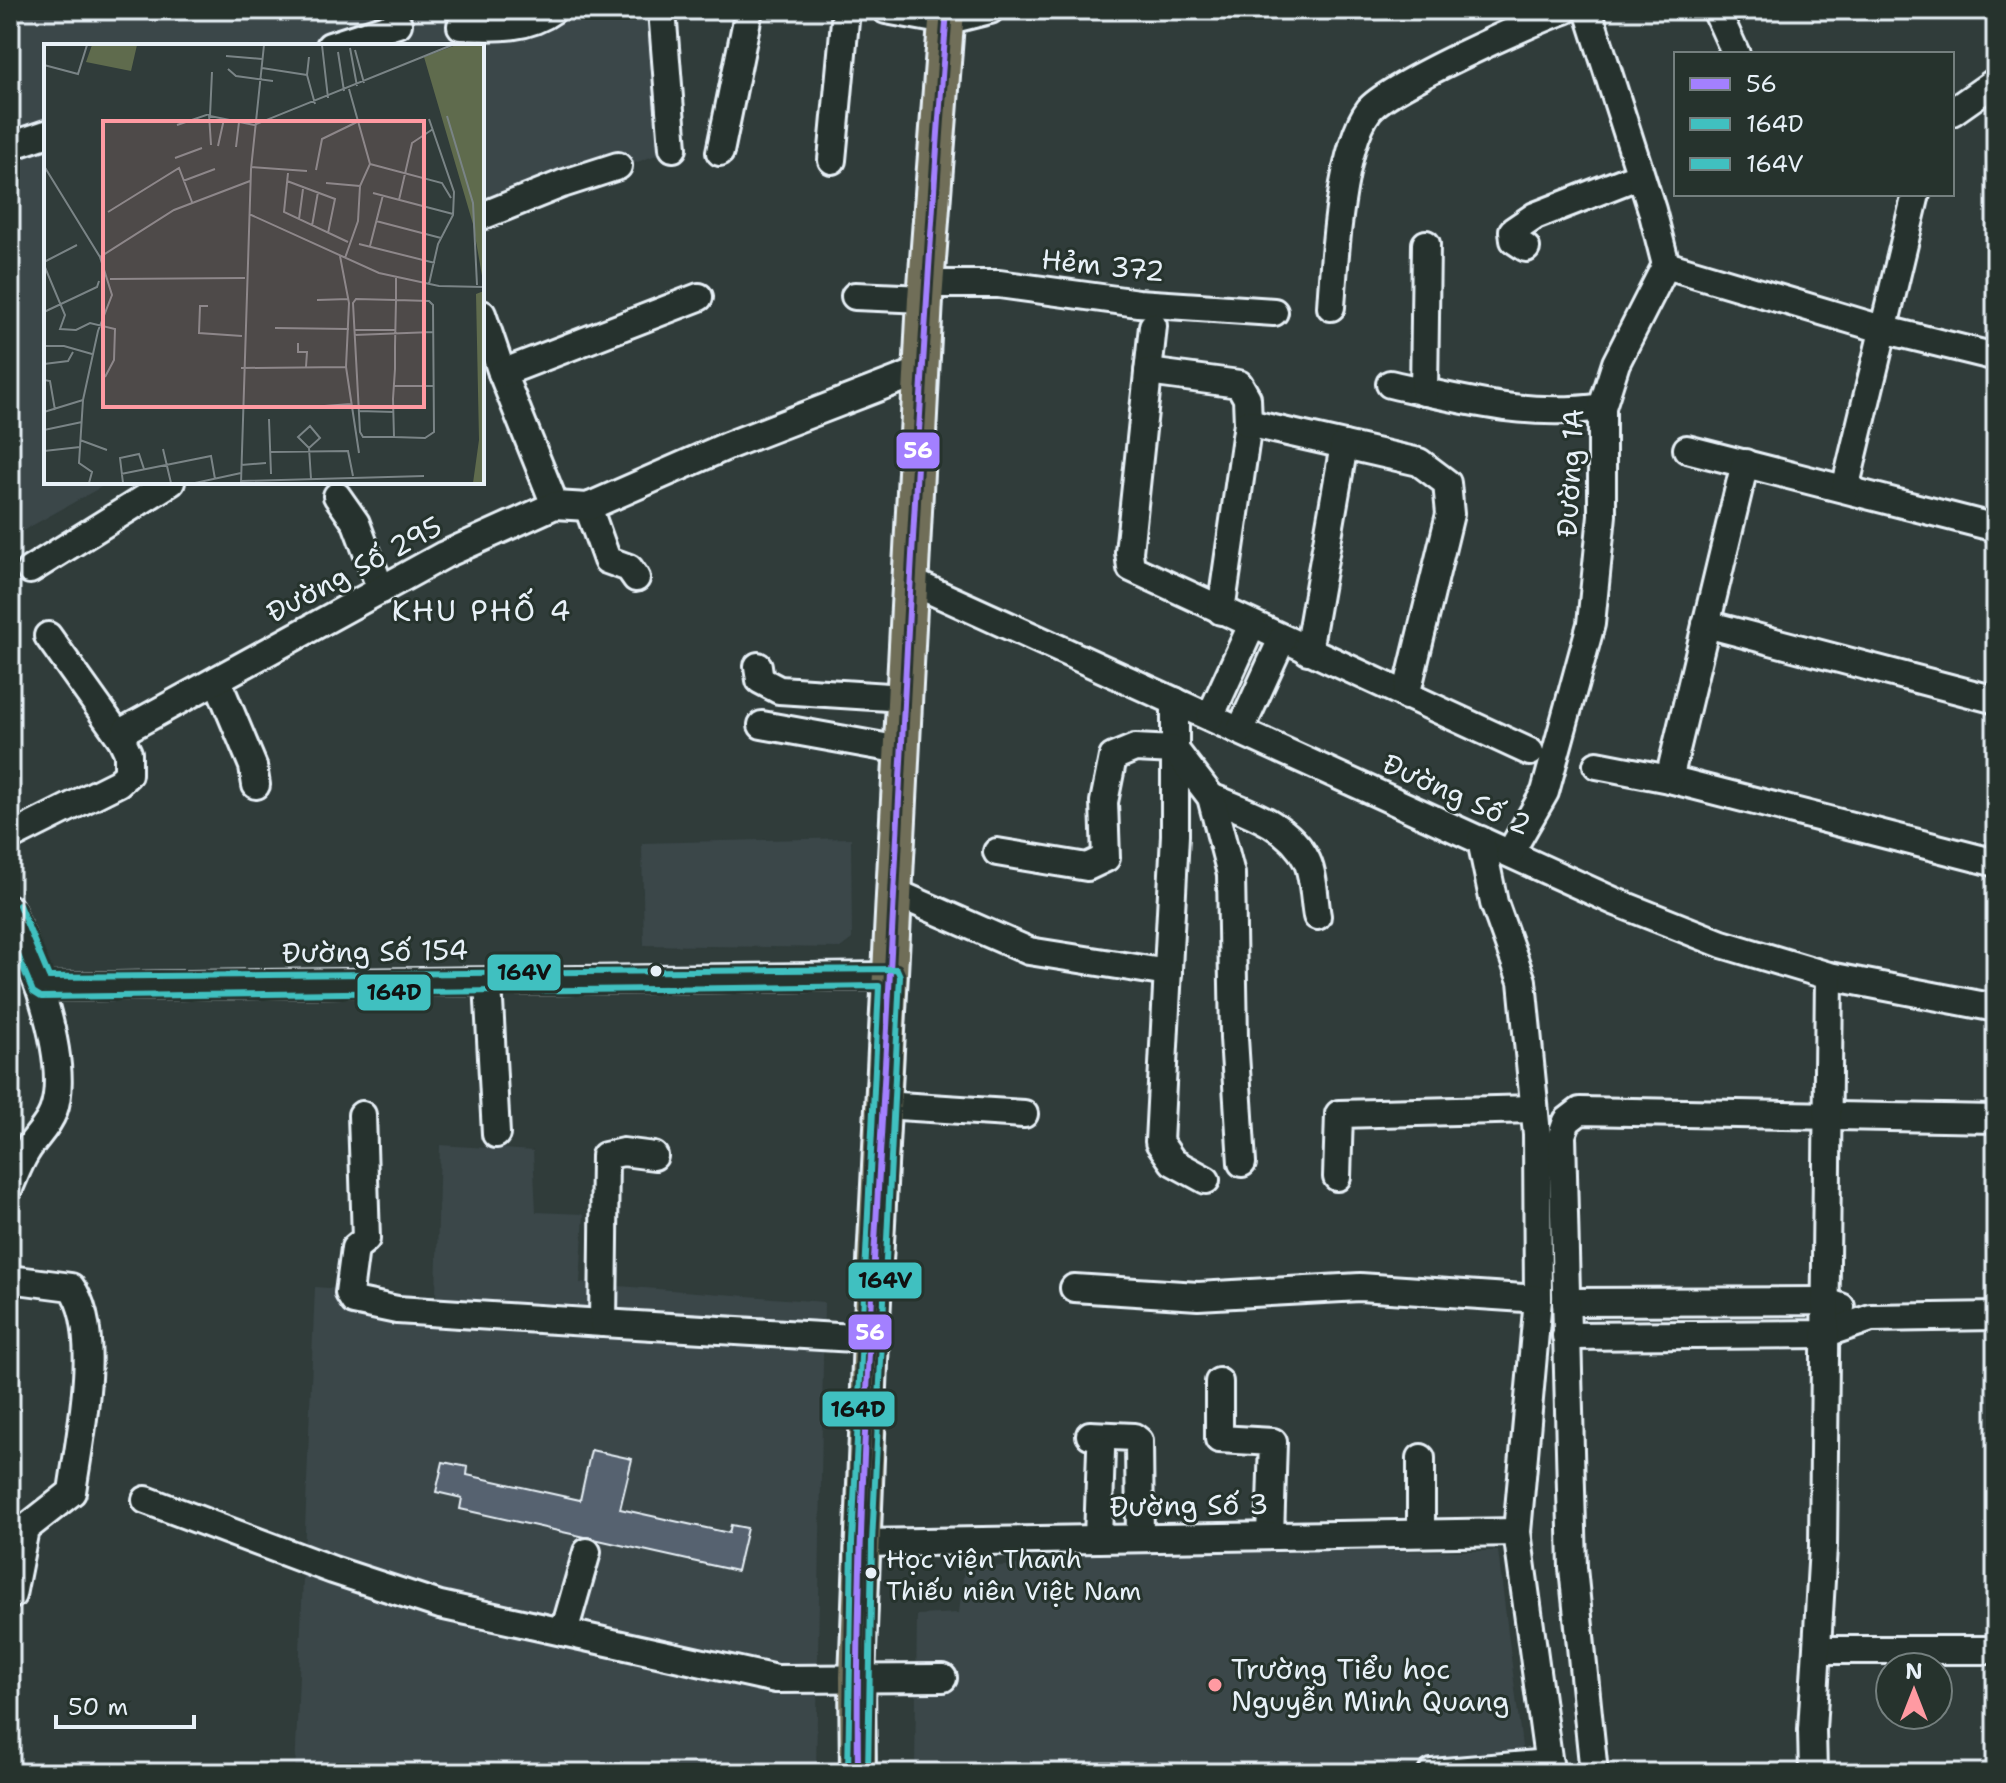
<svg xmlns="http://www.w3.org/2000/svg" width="2006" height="1783" viewBox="0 0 2006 1783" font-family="'Shantell Sans',sans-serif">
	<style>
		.built { fill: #3b474a }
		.building { fill: #56626f; stroke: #e8f1f8; stroke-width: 2 }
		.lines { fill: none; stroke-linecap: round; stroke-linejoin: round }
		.minor-casing { stroke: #e8f1f8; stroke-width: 32 }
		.major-casing { stroke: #e8f1f8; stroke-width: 40 }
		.minor { stroke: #26332d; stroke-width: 26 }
		.major { stroke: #706e59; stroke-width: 34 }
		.bus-1-casing { stroke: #26332d; stroke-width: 12 }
		.bus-2-casing { stroke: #26332d; stroke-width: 12 }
		.bus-3-casing { stroke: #26332d; stroke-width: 12 }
		.bus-1 { stroke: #a380ff; stroke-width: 6 }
		.bus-2 { stroke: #40c0c0; stroke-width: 6 }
		.bus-3 { stroke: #40c0c0; stroke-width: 6 }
		.bus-dot { fill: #e8f1f8; stroke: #26332d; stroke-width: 3 }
		.poi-dot { fill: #ff9aa2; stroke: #26332d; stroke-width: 3 }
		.labels { text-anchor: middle; stroke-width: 6; stroke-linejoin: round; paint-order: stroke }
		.bus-label { font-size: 26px; fill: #e8f1f8; stroke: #26332d; text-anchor: start }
		.street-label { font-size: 28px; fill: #e8f1f8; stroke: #26332d }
		.poi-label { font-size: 28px; fill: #e8f1f8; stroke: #26332d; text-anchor: start }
		.neighbourhood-label { font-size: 30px; letter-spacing: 2px; fill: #e8f1f8; stroke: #26332d }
		.inset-road { fill: none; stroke: #7a8486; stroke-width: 2 }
		.view { fill: #ff9aa2; fill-opacity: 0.15; stroke: #ff9aa2; stroke-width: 4 }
		.inset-edge { fill: none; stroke: #e8f1f8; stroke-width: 4 }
		.line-badge { stroke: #26332d; stroke-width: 3 }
		.badge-label { font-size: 22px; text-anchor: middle; font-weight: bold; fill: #fff }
		.pale-badge-label { font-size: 22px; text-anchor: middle; font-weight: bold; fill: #111 }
	</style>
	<rect width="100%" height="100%" fill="#303c3a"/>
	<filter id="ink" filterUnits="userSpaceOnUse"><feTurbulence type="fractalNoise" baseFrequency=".0125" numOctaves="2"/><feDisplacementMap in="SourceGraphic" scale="16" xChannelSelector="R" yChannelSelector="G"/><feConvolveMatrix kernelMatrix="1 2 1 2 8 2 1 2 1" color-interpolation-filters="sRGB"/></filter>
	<g filter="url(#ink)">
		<g class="built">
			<path d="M10 10H647L659 154 482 219V46H46V482H110L10 538Z"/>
			<path d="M851 838 852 939 840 948 644 945 642 843Z"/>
			<path d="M440 1145 533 1151 536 1212 584 1214 580 1283 824 1302 816 1773H295L315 1287 436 1296Z"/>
			<path d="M1072 1550 1498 1551 1523 1755 1287 1773H915L917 1615 959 1613 964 1569 1064 1561Z"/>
		</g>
		<path class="building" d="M591 1450 632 1459 620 1509 729 1533 731 1525 747 1528 737 1571 460 1509 462 1498 436 1492 443 1462 468 1467 467 1475 580 1500Z"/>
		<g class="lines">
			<g class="minor-casing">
				<g id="minor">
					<path d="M662 10 673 148"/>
					<path d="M886 10 946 21 990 10"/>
					<path d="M1716 10 1736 54"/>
					<path d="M461 26C493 27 526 30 553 10"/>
					<path d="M330 46 398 24"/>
					<path d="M1952 112 1996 81"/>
					<path d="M10 146 46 134"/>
					<path d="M720 152 749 10"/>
					<path d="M832 160 846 10"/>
					<path d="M482 216 562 184 618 166"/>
					<path d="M1526 248 1514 240 1513 231 1535 216 1640 175"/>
					<path d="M1666 265 1882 329 1996 357"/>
					<path d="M926 284H999L1138 303 1274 312"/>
					<path d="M855 296 925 299"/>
					<path d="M1331 307C1334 260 1341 146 1369 110 1388 86 1531 22 1565 10"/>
					<path d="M482 314 502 373 555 505"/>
					<path d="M1153 326 1129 552 1131 568 1530 752"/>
					<path d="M1148 372 1239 384 1247 398 1248 423 1221 611"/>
					<path d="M502 373 699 297"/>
					<path d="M1390 384C1461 400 1529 418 1602 407"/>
					<path d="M1424 392 1426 244"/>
					<path d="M1248 423 1419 462 1447 483 1450 514 1406 696"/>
					<path d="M1687 449 1996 528"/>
					<path d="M1845 489 1916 194"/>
					<path d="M337 496 356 523 381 590"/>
					<path d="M588 507 607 560 629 568 636 578"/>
					<path d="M30 570 171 482"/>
					<path d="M910 581 1616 902 1722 944 1829 976 1996 1008"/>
					<path d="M1706 624 1996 700"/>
					<path d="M48 636 122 740"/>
					<path d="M1308 651 1344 445"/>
					<path d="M758 666 760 680 779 690 904 698"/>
					<path d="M217 680 253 766 256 785"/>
					<path d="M1175 701V835L1159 1142 1173 1162 1206 1180"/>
					<path d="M1210 717 1252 625"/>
					<path d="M762 725 901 750"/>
					<path d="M1240 731 1282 639"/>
					<path d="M1597 765 1669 779 1996 863"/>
					<path d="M1669 779 1745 463"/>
					<path d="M1211 797C1245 811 1289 824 1307 861 1314 876 1314 900 1317 916"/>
					<path d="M10 837 118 783 128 774V753L122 740 127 729 444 555 555 505 588 507 727 446 921 371"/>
					<path d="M1481 840 1494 903 1522 981 1537 1134 1538 1299 1517 1532 1550 1773"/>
					<path d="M997 852 1087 867 1106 858 1104 802 1113 757 1135 748 1175 750 1211 797 1231 874 1234 1038 1242 1163"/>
					<path d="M1510 853 1545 792 1591 624 1602 515V407L1616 363 1666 265 1652 210 1588 10"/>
					<path d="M894 892 1029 951 1168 973"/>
					<path d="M10 909C30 957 72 1062 53 1112 47 1128 34 1138 26 1152 19 1163 15 1175 10 1186"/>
					<path d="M488 982 496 1134"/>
					<path d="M42 987 890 976"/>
					<path d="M883 1105 1024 1114"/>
					<path d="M362 1115 366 1239 355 1248 349 1293 354 1301 397 1310 603 1323"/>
					<path d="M654 1156 623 1152 605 1156 603 1323 871 1339"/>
					<path d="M1337 1177 1339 1114 1534 1109"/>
					<path d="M10 1279 71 1287C104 1331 79 1440 72 1492L25 1529 12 1595"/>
					<path d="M1074 1288 1198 1296 1360 1287 1538 1299"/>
					<path d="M1566 1302 1824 1301 1841 1307"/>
					<path d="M1566 1336 1824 1334 1871 1318 1996 1316"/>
					<path d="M1219 1382V1439L1273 1442 1270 1536"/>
					<path d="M1090 1435 1134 1437 1139 1441 1140 1538"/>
					<path d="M1421 1458V1533"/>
					<path d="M146 1500 333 1570 440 1605 776 1679 943 1678"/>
					<path d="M1098 1539 1101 1450"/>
					<path d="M862 1543 1517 1532"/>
					<path d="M564 1632 587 1552"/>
					<path d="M1817 1650H1996"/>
					<path d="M1432 1773 1549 1763"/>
					<path d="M1594 1773 1573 1568 1562 1135 1567 1121 1580 1111 1996 1119"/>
					<path d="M1813 1773 1812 1730 1823 1547 1829 976"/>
				</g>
			</g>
			<g class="major-casing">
				<path id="major" d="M858 1773 857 1677 871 1339 925 299 947 10"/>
			</g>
			<use href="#minor" class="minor"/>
			<use href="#major" class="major"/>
			<g class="bus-1-casing">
				<path id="bus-1" d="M858 1773C855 1525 874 1276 887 1028 905 689 921 349 947 10"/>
			</g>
			<g class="bus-2-casing">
				<path id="bus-2" d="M10 935 33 992 41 997 879 986 852 1543 848 1773"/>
			</g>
			<g class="bus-3-casing">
				<path id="bus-3" d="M19 905 49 977 897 969 900 976 872 1543 868 1773"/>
			</g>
			<use href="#bus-1" class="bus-1"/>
			<use href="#bus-2" class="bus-2"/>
			<use href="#bus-3" class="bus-3"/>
		</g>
	</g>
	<g class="bus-dot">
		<circle cx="656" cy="971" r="7"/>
		<circle cx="871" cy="1573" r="7"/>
	</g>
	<circle class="poi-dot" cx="1215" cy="1685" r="8"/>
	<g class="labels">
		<g class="bus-label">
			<text x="886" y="1568">Học viện Thanh<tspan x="886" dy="32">Thiếu niên Việt Nam</tspan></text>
		</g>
		<g class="street-label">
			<text transform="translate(1103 265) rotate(6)" y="10">Hẻm 372</text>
			<text transform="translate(1570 473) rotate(-87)" y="10">Đường 1A</text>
			<text transform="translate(354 569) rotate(-28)" y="10">Đường Số 295</text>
			<text transform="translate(1457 794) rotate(24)" y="10">Đường Số 2</text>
			<text transform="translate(375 951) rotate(-1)" y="10">Đường Số 154</text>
			<text transform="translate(1189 1505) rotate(-1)" y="10">Đường Số 3</text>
		</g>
		<g class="poi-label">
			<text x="1231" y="1679">Trường Tiểu học<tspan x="1231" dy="32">Nguyễn Minh Quang</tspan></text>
		</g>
		<g class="neighbourhood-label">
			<text x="482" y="621">KHU PHỐ 4</text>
		</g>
	</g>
	<g transform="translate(44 44)">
		<rect width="440" height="440" fill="#303c3a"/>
		<path d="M48 1H93L87 27 42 18ZM412 1H440V243L429 180 380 13ZM440 247V439H429L435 396 432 250Z" fill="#5f6b4d"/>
		<path class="inset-road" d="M278 1 284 54M306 4 313 42M311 6 320 39M294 8 300 47M182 12 218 15M265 13 263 31 271 60M0 21 34 30 43 1M218 24 263 31M184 25 192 32 229 37M168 28 166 72 210 81 408 1M403 72 429 159 433 241M133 81 165 70 167 101M174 102 180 75M192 103 195 78M131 114 158 104M326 120 398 139 407 154M0 122 56 213 68 251 54 287 39 356 35 419 48 428 45 439M207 123 263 127M272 126 278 95 313 78M244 129 240 168 304 198M139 137 171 125M243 137 291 155 284 189M282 139 316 142M329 149 409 170M355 156 368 99 389 85M64 168 135 124 148 158M205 170 335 229 395 242 440 243M255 175 259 145M332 177 397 194M268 182 274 148M315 200 391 219M326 202 339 151M296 212 305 259 302 323 315 409M56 213 130 166 206 137M301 214 314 177 316 142 326 120 305 45M0 218 33 201M0 221 21 271 16 285 32 286 46 279 71 285 70 316 61 333M66 235 201 234M385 240 394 200 409 171 410 148 385 75M273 256 305 255M164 262H156L155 289 198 292M0 268 53 243 55 237M231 284 305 285M310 286H352M310 291 389 288M254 299V308H263L262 323M0 302H20L48 310M0 320 24 317 29 308M197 324 302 323M0 336 6 337 11 366M350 342H389M267 363 307 360M315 367 350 368M0 368 39 356M225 375 227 430M0 386 38 378M350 393 381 394 390 388 389 261 385 257 352 256 312 255 309 259 316 388 319 393H350L349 355 351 325V302L352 256V234M36 396 63 406M265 404 276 394 266 382 254 393 265 404 267 435M119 405 127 439M0 407 36 403M226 408 304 407 309 432M197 421 222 419M77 430 167 412 171 435M197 437 380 432M79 439 76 414 95 410 100 425M151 439 197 429M197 439 207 125 220 1"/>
		<path class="view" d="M59 77H380V363H59Z"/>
		<rect width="440" height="440" class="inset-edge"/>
	</g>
	<g class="line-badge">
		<rect x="895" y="431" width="46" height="39" rx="8" fill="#a380ff"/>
		<rect x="486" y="953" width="76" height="39" rx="8" fill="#40c0c0"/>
		<rect x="356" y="973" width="76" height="39" rx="8" fill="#40c0c0"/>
		<rect x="847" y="1261" width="76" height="39" rx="8" fill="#40c0c0"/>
		<rect x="847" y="1313" width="46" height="38" rx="8" fill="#a380ff"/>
		<rect x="821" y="1390" width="75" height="38" rx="8" fill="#40c0c0"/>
	</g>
	<g class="badge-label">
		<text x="918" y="458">56</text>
		<text x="870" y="1340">56</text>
	</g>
	<g class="pale-badge-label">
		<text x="524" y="980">164V</text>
		<text x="394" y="1000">164D</text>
		<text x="885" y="1288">164V</text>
		<text x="858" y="1417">164D</text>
	</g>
	<rect width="2006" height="1783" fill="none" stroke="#26332d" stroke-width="40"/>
	<rect x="20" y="20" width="1966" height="1743" fill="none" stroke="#e8f1f8" stroke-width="3" filter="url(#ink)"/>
	<rect x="1674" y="52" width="280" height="144" fill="#26332d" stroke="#747f7e" stroke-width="2"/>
	<rect x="1690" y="78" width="40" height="12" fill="#a380ff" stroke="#747f7e" stroke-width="2"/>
	<text x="1746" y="92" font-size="24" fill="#e8f1f8">56</text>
	<rect x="1690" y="118" width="40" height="12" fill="#40c0c0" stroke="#747f7e" stroke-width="2"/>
	<text x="1746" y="132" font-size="24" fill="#e8f1f8">164D</text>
	<rect x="1690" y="158" width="40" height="12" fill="#40c0c0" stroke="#747f7e" stroke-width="2"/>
	<text x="1746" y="172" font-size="24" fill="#e8f1f8">164V</text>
	<g transform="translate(1914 1691)"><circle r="38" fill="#26332d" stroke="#747f7e" stroke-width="2"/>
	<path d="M0-6L14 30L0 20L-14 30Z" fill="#ff9aa2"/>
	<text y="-12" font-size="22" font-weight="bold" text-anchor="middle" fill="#e8f1f8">N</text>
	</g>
	<path d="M56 1715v12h138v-12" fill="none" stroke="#e8f1f8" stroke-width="4"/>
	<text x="68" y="1715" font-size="24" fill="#e8f1f8" stroke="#26332d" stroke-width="6" paint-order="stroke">50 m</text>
</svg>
